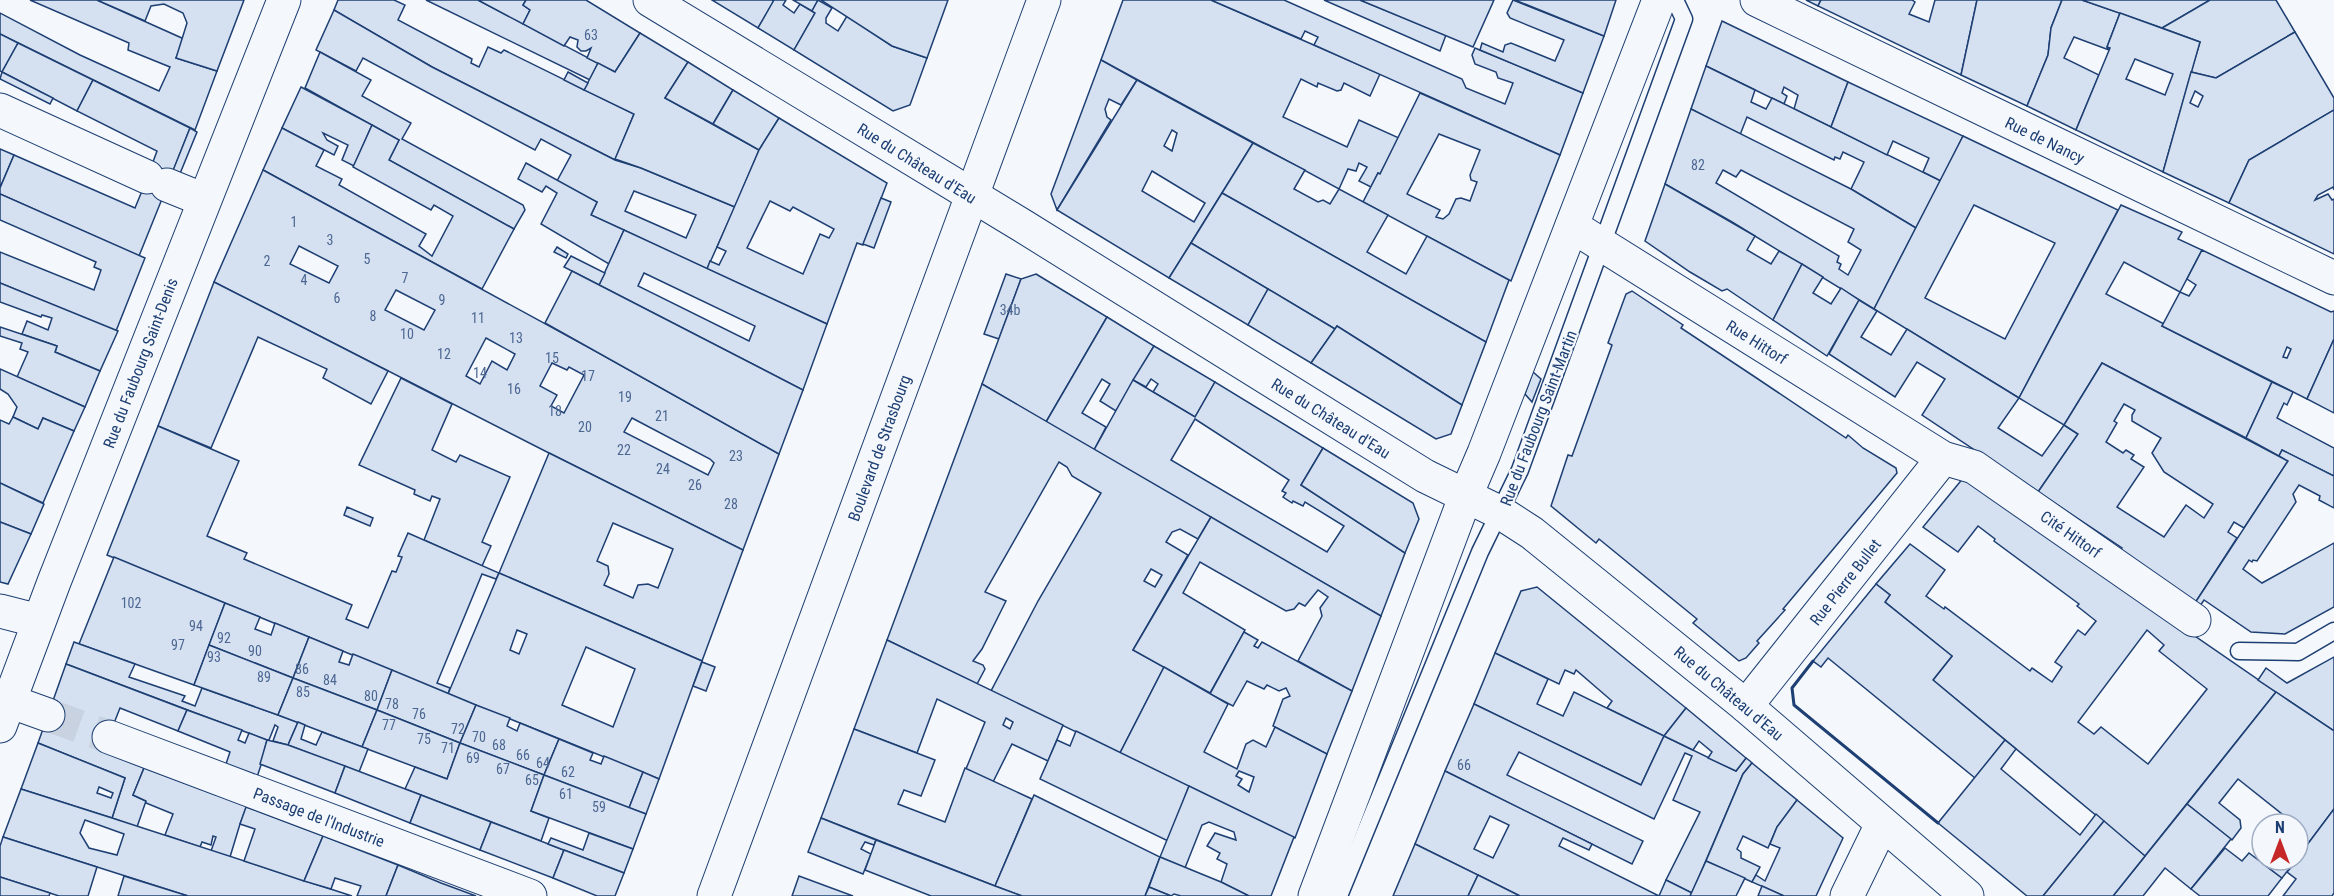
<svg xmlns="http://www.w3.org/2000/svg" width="2334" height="896" viewBox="0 0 2334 896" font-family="'Roboto Condensed',sans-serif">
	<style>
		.building { fill: #d5e0f0; stroke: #1d3f73; stroke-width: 1.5; fill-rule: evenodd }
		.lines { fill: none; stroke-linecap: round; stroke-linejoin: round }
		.street-tunnel { stroke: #c9d2e0; stroke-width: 33; stroke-dasharray: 33 16; stroke-linecap: butt }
		.lane-casing { stroke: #1d3f73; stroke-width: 19 }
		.street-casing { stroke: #1d3f73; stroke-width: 35 }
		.secondary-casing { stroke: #1d3f73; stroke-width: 35 }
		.primary-casing { stroke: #1d3f73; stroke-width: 35 }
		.lane { stroke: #f4f7fb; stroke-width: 16 }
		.street { stroke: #f4f7fb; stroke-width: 33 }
		.secondary { stroke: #f4f7fb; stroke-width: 33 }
		.primary { stroke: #f4f7fb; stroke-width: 33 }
		.wall { stroke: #1d3f73; stroke-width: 3 }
		.labels { text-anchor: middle; stroke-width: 4.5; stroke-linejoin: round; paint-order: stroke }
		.number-label { font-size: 14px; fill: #4b6792 }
		.street-label { font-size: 16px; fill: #1d3f73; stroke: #f4f7fb }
	</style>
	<rect width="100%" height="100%" fill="#f4f7fb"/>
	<g class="building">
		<path d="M30 0H97L184 39 176 58 217 71 195 130 0 34V13L80 55 159 91 170 67 128 50 129 43Z"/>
		<path d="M97 0H244L217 71 176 58 187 23 183 13 164 4 151 6 145 21Z"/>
		<path d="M338 0H394L405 5 398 20 472 59 471 63 479 67 488 47 501 53 504 50 634 114 615 160 432 67 342 15 334 10Z"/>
		<path d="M426 0H478L598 63 590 80Z"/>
		<path d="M478 0H526L523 5 530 10 523 24Z"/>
		<path d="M526 0H586L640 33 615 72 587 58 591 48 586 51H581L577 47 578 40 570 37 564 46 523 24 530 10 523 5Z"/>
		<path d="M712 0H772L774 1 758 28Z"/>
		<path d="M774 0H786L783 5 794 13 800 4 815 13 794 50 758 28Z"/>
		<path d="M793 0H818L812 11Z"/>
		<path d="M818 0 832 8 826 18V23L838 31 847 16 892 46 927 58 910 105 893 111 794 50 815 13 812 11Z"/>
		<path d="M821 0H948L927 58 892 46Z"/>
		<path d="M1123 0H1211L1380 74 1370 96 1344 83 1341 90 1337 91 1318 83 1317 87 1301 79 1283 117 1347 147 1359 120 1399 138 1380 174 1378 173 1371 187 1359 181 1367 167 1359 163 1356 171 1348 169 1339 189 1101 60Z"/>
		<path d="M1211 0H1284L1462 79 1466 88 1505 104 1513 83 1498 78 1496 72 1475 64 1472 55 1475 48 1583 93 1560 155 1314 45 1318 37 1305 31 1301 39Z"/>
		<path d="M1324 0H1360L1446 35 1440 51Z"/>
		<path d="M1360 0H1494L1473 47Z"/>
		<path d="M1513 0 1604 36 1583 93 1480 50 1482 43 1503 52 1505 45 1511 43 1555 61 1564 40 1510 18 1507 13Z"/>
		<path d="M1515 0H1616L1604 36Z"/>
		<path d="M1806 0H1821L1818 6Z"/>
		<path d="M1821 0H1912L1915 2 1909 14 1929 22 1935 0H1977L1961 75 1818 6Z"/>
		<path d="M1977 0H2062L2051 28 2048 55 2027 106 1961 75Z"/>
		<path d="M2062 0H2082L2120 13 2107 47 2109 50 2074 37 2064 58 2099 75 2076 130 2027 106 2048 55 2051 28Z"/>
		<path d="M2082 0H2210L2162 28Z"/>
		<path d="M2210 0H2276L2295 32 2216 78 2191 72 2200 42 2162 28Z"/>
		<path d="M334 10 432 67 615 160 641 168 735 207 707 269 591 215 597 202 557 181 571 155 541 139 535 150 363 58 356 71 316 50ZM634 191 696 215 686 238 625 211Z"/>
		<path d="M2120 13 2200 42 2163 172 2076 130 2110 48 2107 47ZM2135 59 2173 74 2165 95 2126 79Z"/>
		<path d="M1722 21 1848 82 1831 127 1794 109 1798 95 1784 87 1782 93 1787 96 1784 104 1706 66Z"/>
		<path d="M2295 32 2334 98V110L2249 160 2229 203 2163 172 2191 72 2216 78ZM2195 91 2203 96 2198 107 2190 103Z"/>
		<path d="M640 33 688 62 665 98 759 150 735 207 641 168 615 159 634 114 584 90 598 63 615 72Z"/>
		<path d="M0 34 18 43 2 72 0 71Z"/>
		<path d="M18 43 93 80 77 111 2 72Z"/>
		<path d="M320 52 371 80 362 96 411 123 402 139 523 205 525 210 514 229 389 160 399 140 305 88Z"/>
		<path d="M1101 60 1137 80 1121 105 1109 99 1105 109 1107 117 1111 120 1057 210 1051 194Z"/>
		<path d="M688 62 733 90 713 124 665 98Z"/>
		<path d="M1706 66 1755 90 1751 102 1766 109 1772 98 1941 181 1916 228 1851 189 1864 162 1843 152 1840 159 1835 157 1834 160 1747 117 1740 135 1691 109Z"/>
		<path d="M2 72 41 92 53 98 50 104 0 79Z"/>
		<path d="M568 72 588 83 584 90 564 80Z"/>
		<path d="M93 80 190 128 164 194 144 186 157 151 77 111Z"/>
		<path d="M1137 80 1253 143 1169 278 1057 210ZM1172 130 1177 133 1172 151 1164 146ZM1152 171 1205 203 1194 222 1142 191Z"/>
		<path d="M1848 82 1963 136 1941 181 1923 172 1929 158 1893 141 1887 155 1831 127Z"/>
		<path d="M301 87 372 125 354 166 342 160 348 145 323 133 327 140 338 146 334 155 282 128Z"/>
		<path d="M733 90 779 118 759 150 713 124Z"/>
		<path d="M1420 93 1560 155 1511 281 1363 202 1378 173 1380 174ZM1439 134 1480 150 1470 175 1471 180 1477 182 1470 201 1461 198 1456 199 1449 214 1443 219 1436 217 1440 210 1407 194Z"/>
		<path d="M1691 109 1851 189 1916 228 1874 309 1732 222 1665 184ZM1723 170 1736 177 1741 170 1854 229 1848 242 1861 250 1848 275 1839 269 1841 264 1837 262 1839 256 1716 183Z"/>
		<path d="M2334 110V190L2333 187 2318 195 2315 200 2328 194 2332 200 2334 199V254L2229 203 2249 160Z"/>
		<path d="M779 118 887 183 863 245 857 243 827 324 707 269 710 261 719 265 726 251 717 247 759 150ZM770 201 790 211 793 207 834 229 829 238 820 234 803 274 747 248Z"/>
		<path d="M372 125 399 140 389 160 514 229 482 289 263 170 282 128 324 150 316 166 342 179 339 185 426 234 419 246 432 256 453 216 434 205 431 210 353 167Z"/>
		<path d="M190 128 197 132 179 176 172 173Z"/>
		<path d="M1963 136 2118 210 2019 398 1874 309ZM1974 205 2055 243 2005 339 1925 298Z"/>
		<path d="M1253 143 1305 170 1294 189 1318 202 1323 200 1330 204 1339 189 1388 215 1367 252 1406 274 1427 236 1509 280 1486 342 1222 193Z"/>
		<path d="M0 149 14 155 0 188Z"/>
		<path d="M14 155 135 208 144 186 164 194 139 256 0 194V188Z"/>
		<path d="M526 163 597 202 591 215 624 230 609 264 541 224 557 193 546 186 542 192 518 179Z"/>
		<path d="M263 170 597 352 779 454 743 550 549 453 214 282ZM299 246 338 266 329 283 290 264ZM396 290 435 310 424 330 385 310ZM486 338 515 354 507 370 492 361 480 384 466 376ZM552 363 567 370 569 367 584 375 564 413 551 406 557 395 540 386ZM632 418 710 459 714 463 708 475 624 432Z"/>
		<path d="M1665 184 1755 236 1747 250 1771 264 1779 251 1802 264 1773 320 1727 289 1722 291 1690 272 1645 241Z"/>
		<path d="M1222 193 1486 342 1462 405 1337 326 1335 329 1191 243Z"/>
		<path d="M0 194 145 258 116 331 0 283V252L94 290 101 270 94 267 96 262 0 220Z"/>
		<path d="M881 198 891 202 874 248 863 244Z"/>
		<path d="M2121 205 2182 232 2178 239 2202 250 2180 292 2124 262 2106 294 2164 324 2162 326 2272 382 2246 438 2102 363 2064 425 2019 398Z"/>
		<path d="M624 230 827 324 803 390 599 285ZM644 273 755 326 749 341 638 286Z"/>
		<path d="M1191 243 1268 289 1248 325 1169 278Z"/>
		<path d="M557 247 568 254 566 258 554 252Z"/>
		<path d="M2202 250 2331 312 2334 311V339L2307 399 2162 326 2180 292 2189 296 2196 285 2187 279ZM2287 347 2291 349 2287 358 2283 357Z"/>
		<path d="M571 256 605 273 599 285 564 267Z"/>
		<path d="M1802 264 1823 277 1813 293 1831 304 1841 288 1859 300 1827 356 1773 320Z"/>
		<path d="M572 271 803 390 779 454 545 323Z"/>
		<path d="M1006 274 1021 279 999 339 984 334Z"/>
		<path d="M1036 274 1107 317 1046 422 982 384 1021 279Z"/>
		<path d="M214 282 388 371 371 404 323 378 327 369 258 337 211 448 158 426Z"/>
		<path d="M0 283 118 331 100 371 55 352 57 346 22 334 27 321 48 330 52 318 42 315 41 317 0 302Z"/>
		<path d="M1268 289 1335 329 1311 363 1248 325Z"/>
		<path d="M1632 291 1683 325 1681 328 1755 377 1846 438 1848 435 1863 448 1896 468 1897 473 1783 609 1785 610 1757 641 1759 643 1746 658 1739 661 1693 623 1697 619 1599 539 1596 543 1551 506 1568 455 1572 456 1612 345 1608 343 1626 294Z"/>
		<path d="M1859 300 1877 311 1861 337 1891 355 1907 329 2019 398 1998 428 2042 456 2064 425 2078 434 2038 492 1922 415 1945 379 1917 362 1895 397 1829 354Z"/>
		<path d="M1107 317 1154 346 1116 411 1100 401 1110 384 1102 379 1082 413 1106 427 1094 450 1046 422Z"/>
		<path d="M1337 326 1462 405 1451 434 1436 439 1311 363Z"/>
		<path d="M0 327 57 346 55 352 100 371 85 407 17 377 28 352 20 349 22 343 0 336Z"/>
		<path d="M2334 339V413L2307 399Z"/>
		<path d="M1154 346 1215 382 1195 417 1153 392 1158 384 1151 379 1146 387 1133 380Z"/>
		<path d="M2102 363 2288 461 2244 528 2234 522 2228 532 2237 538 2195 603 2119 552 2122 548 2038 492 2078 434 2064 425ZM2124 404 2135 410 2132 415V421L2161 438 2152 453 2164 472 2213 504 2204 518 2186 505 2164 537 2117 507 2144 467 2131 459 2134 455 2126 450 2123 453 2106 442 2117 423 2114 421Z"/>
		<path d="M0 369 85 407 74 431 43 418 38 429 13 417 17 407 8 394 0 389Z"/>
		<path d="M1533 372 1541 379 1532 402 1525 394Z"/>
		<path d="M401 378 452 404 432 450 456 462 460 455 510 477 482 542 491 546 482 566 424 540 440 499 432 496 430 501 414 494 415 490 359 465Z"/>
		<path d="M1133 380 1195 417 1215 382 1323 448 1301 485 1405 553 1381 616 1094 450ZM1195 419 1289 480 1282 491 1286 493 1283 497 1292 503 1293 501 1303 506 1305 502 1344 526 1327 552 1171 460Z"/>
		<path d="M2272 382 2293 392 2287 405 2284 403 2277 418 2334 448V476L2282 450 2279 456 2246 438Z"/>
		<path d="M982 384 1211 517 1198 539 1180 529 1172 532 1166 542 1188 555 1133 650 1164 667 1120 753 991 691 1038 601 1101 493 1072 476 1067 467 1059 462 985 592 1006 601 982 649 973 661 983 665 985 669 977 684 887 640ZM1151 569 1162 575 1155 587 1144 581Z"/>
		<path d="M13 417 38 429 43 418 74 431 43 503 0 483V420L9 424Z"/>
		<path d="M158 426 239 461 207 536 247 553 244 559 352 605 346 619 368 628 392 571 396 572 402 557 398 556 408 533 499 573 496 579 482 574 437 683 450 688 448 694 107 555Z"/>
		<path d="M1323 448 1413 503 1419 519 1405 553 1301 485Z"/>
		<path d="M2282 450 2334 476V508L2319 500 2320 496 2299 485 2293 494 2296 502 2257 561 2253 560 2252 562 2249 560 2243 569 2262 583 2334 543V607L2285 634 2251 632 2204 600 2200 606 2195 603 2288 461 2279 456Z"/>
		<path d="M549 453 743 550 702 661 499 573ZM613 523 673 549 658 588 648 584 638 585 633 598 604 585 609 574 608 566 597 561Z"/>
		<path d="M1964 477 2276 692 2145 856 1933 680 1952 656 1885 602 1890 595 1876 584 1910 544 1945 570 1926 596 1944 609 1945 607 2030 671 2032 668 2052 682 2062 667 2055 662 2078 630 2085 635 2096 621 2077 606 2079 604 1994 541 1995 539 1978 526 1958 552 1923 527ZM2147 630 2164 645 2159 651 2207 689 2148 764 2101 727 2094 734 2078 722Z"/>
		<path d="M0 483 44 504 31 534 0 522Z"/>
		<path d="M347 507 373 518 370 526 344 515Z"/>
		<path d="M1211 517 1381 616 1352 691 1298 661 1322 616 1320 608 1328 597 1318 590 1305 606 1299 603 1294 609 1286 611 1200 562 1183 593 1245 630 1210 693 1133 650Z"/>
		<path d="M0 522 31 534 8 584 0 582Z"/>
		<path d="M114 557 225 603 194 685 79 644Z"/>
		<path d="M499 573 702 661 659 779 448 694ZM517 630 527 634 519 654 510 650ZM586 647 635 669 613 727 562 705Z"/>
		<path d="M1876 584 1890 595 1885 602 1952 656 1933 680 2005 740 1975 778 1828 658 1821 667 1813 661Z"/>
		<path d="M1537 587 1686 708 1664 736 1607 708 1612 701 1576 670 1574 674 1565 670 1559 684 1495 653 1521 591Z"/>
		<path d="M225 603 260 617 255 629 271 635 275 623 309 637 293 678 209 645Z"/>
		<path d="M1244 632 1258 640 1254 646 1258 648 1262 642 1352 691 1327 754 1273 726 1283 699 1290 696 1286 688 1279 691 1267 685 1264 689 1247 681 1233 706 1210 694Z"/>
		<path d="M309 637 343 651 339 662 349 665 353 654 392 670 377 710 293 678Z"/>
		<path d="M887 640 1063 725 1048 761 1012 744 993 782 966 769 985 722 937 699 917 753 854 729ZM1006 718 1013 722 1010 729 1003 725Z"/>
		<path d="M74 642 135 664 129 677 185 696 182 701 195 706 202 688 298 722 288 745 273 741 278 727 275 725 269 740H267L66 664Z"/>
		<path d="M209 645 293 678 278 715 194 685Z"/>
		<path d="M1495 653 1548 679 1537 704 1563 716 1574 692 1664 736 1641 785 1474 704Z"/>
		<path d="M2334 657V731L2258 680 2266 668 2287 683Z"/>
		<path d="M702 662 715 667 706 691 693 686Z"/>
		<path d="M66 664 187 710 178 731 120 708 103 751 144 768 133 795 146 801 137 827 112 818 125 778 38 743Z"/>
		<path d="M1164 667 1228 704 1204 752 1237 769 1246 744 1253 740 1266 747 1275 727 1327 754 1295 838 1120 753ZM1239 771 1254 777 1249 792 1238 785 1242 779 1236 776Z"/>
		<path d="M392 670 476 705 460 743 377 710Z"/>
		<path d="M293 678 377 710 362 747 278 715Z"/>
		<path d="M2276 692 2334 731V809L2298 857V824H2291L2292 822 2238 779 2219 803 2240 820 2241 828 2232 840 2187 804Z"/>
		<path d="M1474 704 1641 785 1664 736 1736 771 1746 758 1750 761 1752 763 1743 774 1692 893 1666 880 1700 812 1673 800 1692 756 1685 753 1654 819 1519 752 1507 775 1643 841 1632 864 1445 771Z"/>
		<path d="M476 705 510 718 507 726 517 731 520 723 559 739 544 775 460 743Z"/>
		<path d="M1686 708 1746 758 1736 771 1708 758 1712 752 1699 741 1693 750 1664 736Z"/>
		<path d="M187 710 242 730 238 740 245 743 249 733 267 740 261 765 250 798 219 785 230 752 178 731Z"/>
		<path d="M377 710 460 743 447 779 362 747Z"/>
		<path d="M298 722 305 725 301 739 316 745 322 732 368 749 359 772 288 745Z"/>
		<path d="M854 729 935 760 921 796 904 790 898 804 945 822 965 768 1032 799 995 886 821 818Z"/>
		<path d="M1076 731 1189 786 1168 841 1040 779 1057 740 1070 746Z"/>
		<path d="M559 739 593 753 590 760 601 764 604 756 643 772 629 808 544 775Z"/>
		<path d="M267 740 288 745 345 766 335 793 260 764Z"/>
		<path d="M2005 740 2016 749 2001 769 2080 835 2096 814 2104 821 2043 896H2027L1938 823Z"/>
		<path d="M38 743 125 778 112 818 21 789ZM99 787 113 793 111 798 97 793Z"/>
		<path d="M460 743 544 775 531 811 549 818 541 841 405 789 415 767 447 779Z"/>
		<path d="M1752 763 1797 800 1777 827 1768 848 1743 836 1737 849 1741 852V858L1760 867 1752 882 1706 861 1743 774Z"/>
		<path d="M345 766 421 795 410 823 335 793Z"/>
		<path d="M144 768 216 795 219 785 250 798 240 824 230 857 211 851 216 837 213 836 211 845 202 842 200 847 165 835 173 814 146 803V801L133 795Z"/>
		<path d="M1445 771 1592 844 1589 850 1563 838 1559 846 1659 896 1666 880 1692 893 1690 896H1520L1415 844ZM1490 816 1509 825 1493 858 1474 849Z"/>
		<path d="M643 772 659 779 646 814 629 808Z"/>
		<path d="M544 775 646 814 633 849 531 811Z"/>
		<path d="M1189 786 1294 837 1271 896H1249L1221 882 1227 864 1217 859 1220 853 1207 846 1215 833 1236 840 1234 832 1209 822 1202 825 1185 868 1160 857Z"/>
		<path d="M21 789 112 818 352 896H188L3 837ZM85 820 124 834 117 855 89 848 80 833Z"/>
		<path d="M421 795 491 822 480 850 410 823Z"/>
		<path d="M1034 795 1160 857 1145 896H1022L995 886Z"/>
		<path d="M1797 800 1843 838 1816 896H1784L1752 882 1756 875 1765 881 1780 848 1770 844 1777 827Z"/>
		<path d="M2187 804 2231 839 2191 889 2165 868 2143 896H2113Z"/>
		<path d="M246 807 323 836 304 881 244 861 255 829 240 824Z"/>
		<path d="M2334 809V893L2332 896H2283L2296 879 2287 872 2298 860V857Z"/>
		<path d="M821 818 876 840 874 845 865 842 861 849 871 854 863 874 808 852Z"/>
		<path d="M2104 821 2145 856 2113 896H2043Z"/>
		<path d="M491 822 564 850 553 878 480 850Z"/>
		<path d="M589 833 633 849 624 873 548 844 551 838 583 850Z"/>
		<path d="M323 836 398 865 386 896H357L361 886 335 878 331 889 304 881Z"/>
		<path d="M3 837 97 867 88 896H59L0 877V846Z"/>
		<path d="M876 840 995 886 1022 896H931L865 870Z"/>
		<path d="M1415 844 1478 875 1468 896H1393Z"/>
		<path d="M2225 848 2242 861 2249 853 2282 878 2268 896H2200L2191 889Z"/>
		<path d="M564 850 624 873 615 896H597L553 878Z"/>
		<path d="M1160 857 1221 882 1249 896H1181L1174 894 1171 896 1149 887Z"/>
		<path d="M2264 860H2296L2282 878 2262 863Z"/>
		<path d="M1706 861 1745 878 1736 896H1690Z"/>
		<path d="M398 865 441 883 476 896H386Z"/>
		<path d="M1478 875 1518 895 1517 896H1468Z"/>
		<path d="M124 876 188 896H118Z"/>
		<path d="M799 876 853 896H792Z"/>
		<path d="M0 877 50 893 49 896H0Z"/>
		<path d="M1762 886 1784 896H1758Z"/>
		<path d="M1149 887 1171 896H1145Z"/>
	</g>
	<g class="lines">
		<path class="street-tunnel" d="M48 715 109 737"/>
		<g class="lane-casing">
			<g id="lane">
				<path d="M2239 651 2298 652 2334 631"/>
				<path d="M1339 896 1480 552 1520 470 1684 19 1675 0"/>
			</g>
		</g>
		<g class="street-casing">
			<g id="street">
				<path d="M650 0 1023 226 1425 476 1501 513 1532 533 1746 706 1967 896"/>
				<path d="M1757 0 2334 278"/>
				<path d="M0 110 147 177"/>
				<path d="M167 185 204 200"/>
				<path d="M1572 226 1943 458 1974 467 2194 620"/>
				<path d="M0 611 39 621"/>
				<path d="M9 701 48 715"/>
				<path d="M1746 706 1943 458"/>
				<path d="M0 726 54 582 284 0"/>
				<path d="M109 737 530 896"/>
				<path d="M1847 896 1882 824"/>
			</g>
		</g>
		<g class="secondary-casing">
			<path id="secondary" d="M1315 896 1466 495 1484 453 1659 0"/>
		</g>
		<g class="primary-casing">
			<path id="primary" d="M714 896 1044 0"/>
		</g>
		<use href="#lane" class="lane"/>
		<use href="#street" class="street"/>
		<use href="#secondary" class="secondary"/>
		<use href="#primary" class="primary"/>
		<path class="wall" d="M1813 661 1792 688 1794 705 1938 823"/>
	</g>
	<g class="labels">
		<g class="number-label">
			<text x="591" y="40">63</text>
			<text x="1698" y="170">82</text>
			<text x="294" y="227">1</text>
			<text x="330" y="245">3</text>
			<text x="367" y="264">5</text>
			<text x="267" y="266">2</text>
			<text x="405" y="283">7</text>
			<text x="304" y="285">4</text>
			<text x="337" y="303">6</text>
			<text x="442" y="305">9</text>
			<text x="1010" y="315">34b</text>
			<text x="373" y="321">8</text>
			<text x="478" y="323">11</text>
			<text x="407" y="339">10</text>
			<text x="516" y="343">13</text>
			<text x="444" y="359">12</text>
			<text x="552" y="363">15</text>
			<text x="480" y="378">14</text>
			<text x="588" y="381">17</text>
			<text x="514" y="394">16</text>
			<text x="625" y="402">19</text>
			<text x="555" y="416">18</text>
			<text x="662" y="421">21</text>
			<text x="585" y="432">20</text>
			<text x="624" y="455">22</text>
			<text x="736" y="461">23</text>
			<text x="663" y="474">24</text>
			<text x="695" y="490">26</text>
			<text x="731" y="509">28</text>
			<text x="131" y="608">102</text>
			<text x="196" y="631">94</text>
			<text x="224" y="643">92</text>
			<text x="178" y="650">97</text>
			<text x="255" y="656">90</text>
			<text x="214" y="662">93</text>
			<text x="302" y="674">86</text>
			<text x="264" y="682">89</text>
			<text x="330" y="685">84</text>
			<text x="303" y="697">85</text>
			<text x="371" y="701">80</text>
			<text x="392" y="709">78</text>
			<text x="419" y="719">76</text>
			<text x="389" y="730">77</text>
			<text x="458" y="734">72</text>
			<text x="479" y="742">70</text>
			<text x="424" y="744">75</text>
			<text x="499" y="750">68</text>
			<text x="448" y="753">71</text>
			<text x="523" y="760">66</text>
			<text x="473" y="763">69</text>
			<text x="543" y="768">64</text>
			<text x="1464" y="770">66</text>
			<text x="503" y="774">67</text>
			<text x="568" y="777">62</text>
			<text x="532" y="785">65</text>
			<text x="566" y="799">61</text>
			<text x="599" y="812">59</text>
		</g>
		<g class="street-label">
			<text transform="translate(2045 140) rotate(26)" y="6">Rue de Nancy</text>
			<text transform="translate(917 163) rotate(32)" y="6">Rue du Château d'Eau</text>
			<text transform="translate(1757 342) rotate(32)" y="6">Rue Hittorf</text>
			<text transform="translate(140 363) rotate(-69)" y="6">Rue du Faubourg Saint-Denis</text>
			<text transform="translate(1331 418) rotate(32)" y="6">Rue du Château d'Eau</text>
			<text transform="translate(1538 418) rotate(-69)" y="6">Rue du Faubourg Saint-Martin</text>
			<text transform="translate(879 448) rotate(-70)" y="6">Boulevard de Strasbourg</text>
			<text transform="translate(2071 534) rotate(35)" y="6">Cité Hittorf</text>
			<text transform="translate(1845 582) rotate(-52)" y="6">Rue Pierre Bullet</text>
			<text transform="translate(1729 693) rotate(40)" y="6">Rue du Château d'Eau</text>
			<text transform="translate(319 817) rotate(21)" y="6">Passage de l'Industrie</text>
		</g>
	</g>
	<g transform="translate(2280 842)"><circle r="28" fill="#f4f7fb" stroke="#9eadc5" stroke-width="1.5"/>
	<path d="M0-4.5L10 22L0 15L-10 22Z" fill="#c62828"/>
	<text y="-9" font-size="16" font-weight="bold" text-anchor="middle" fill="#1d3f73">N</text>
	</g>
</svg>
